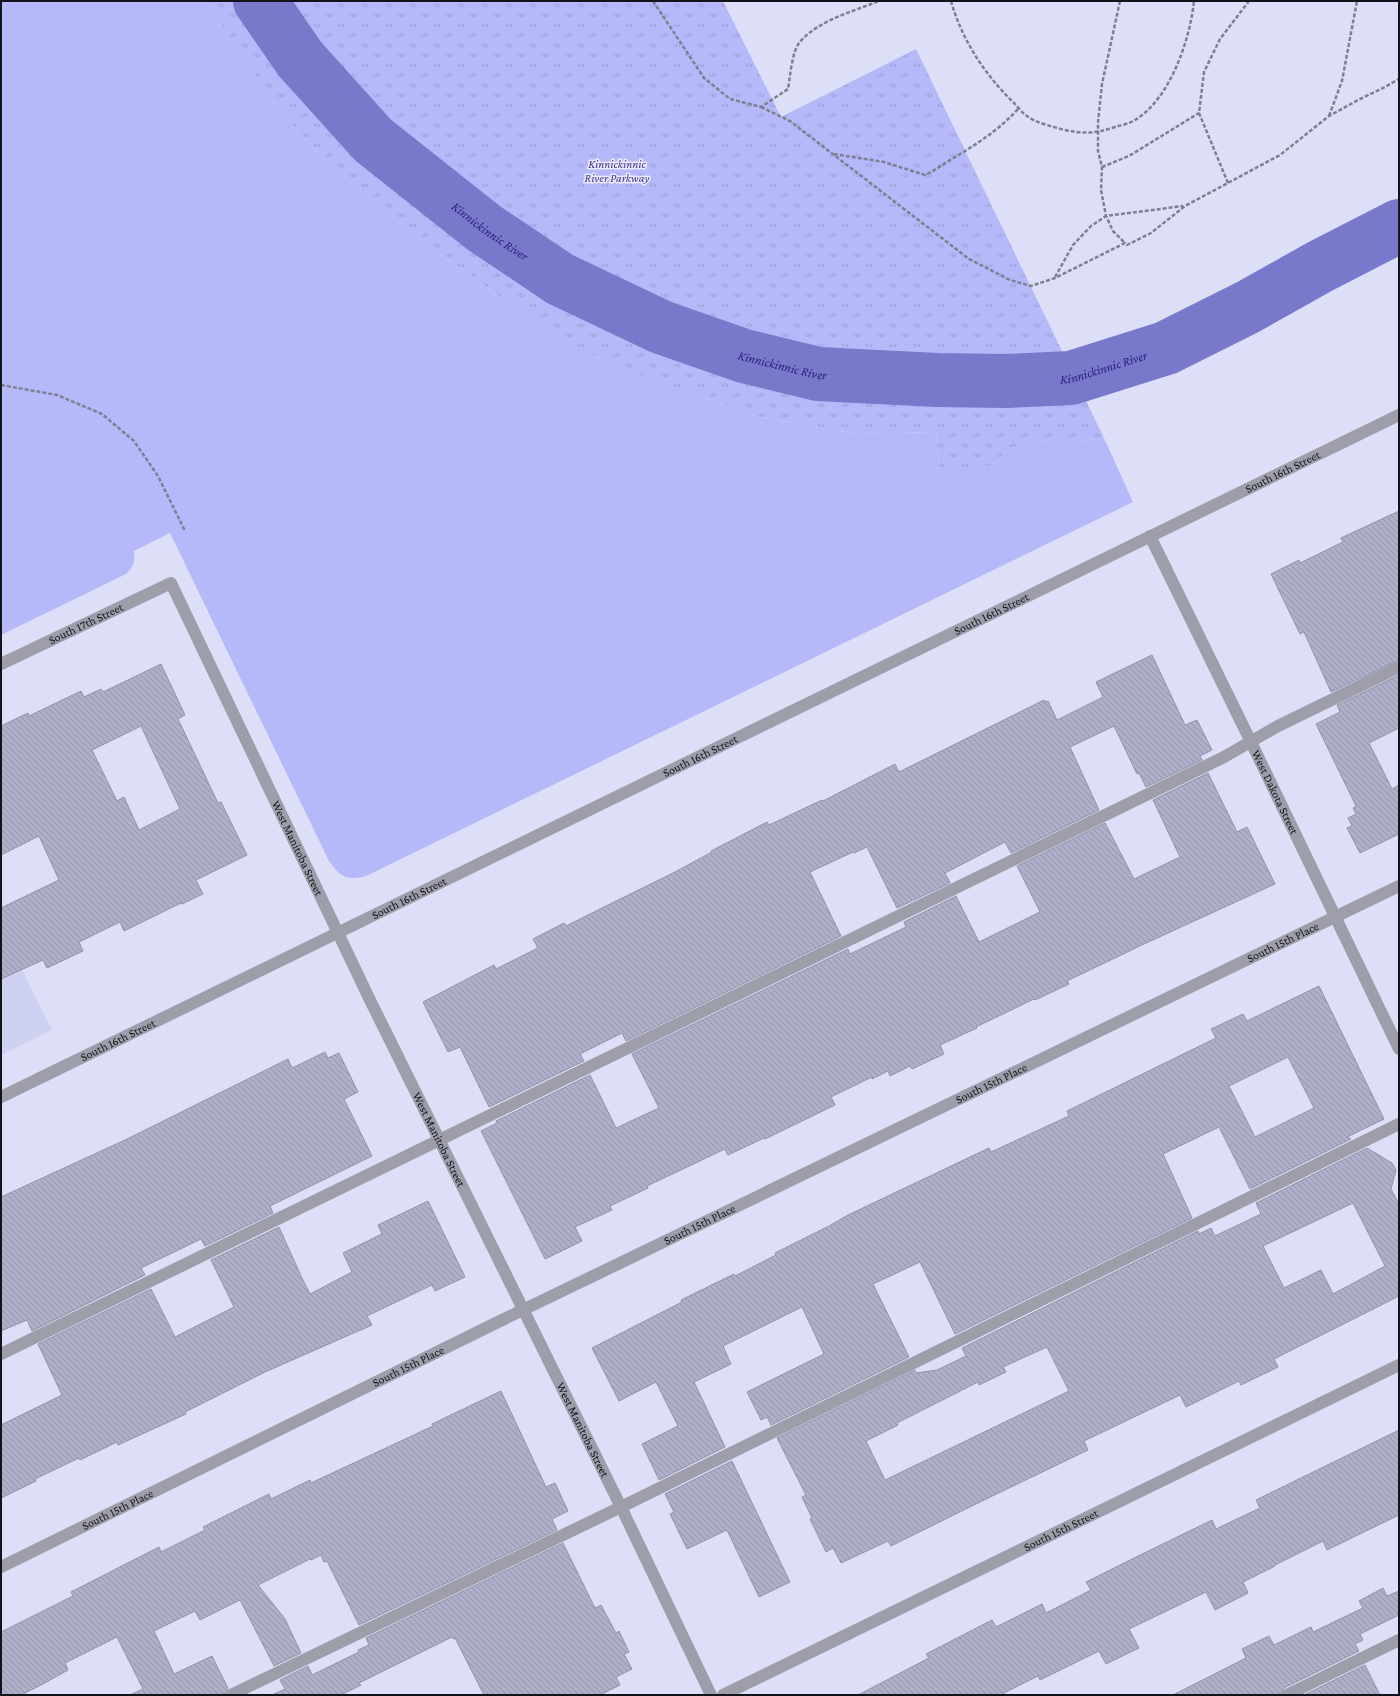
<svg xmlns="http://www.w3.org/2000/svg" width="1400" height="1696" viewBox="0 0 1400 1696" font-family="'Crimson Pro',serif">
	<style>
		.built { fill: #cfd1f2 }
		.grass { fill: #b5b8f9 }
		.park { fill: url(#park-tufts) }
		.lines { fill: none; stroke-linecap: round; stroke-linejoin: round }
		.river { stroke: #7879ca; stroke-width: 54 }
		.building { fill: url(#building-back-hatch); stroke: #9293ab; fill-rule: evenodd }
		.path { stroke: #7e8091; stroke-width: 2.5; stroke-dasharray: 4 2; stroke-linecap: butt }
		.minor { stroke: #9d9ea9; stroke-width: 12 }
		.labels { text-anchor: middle; stroke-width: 3; stroke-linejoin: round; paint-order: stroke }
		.park-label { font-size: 12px; font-style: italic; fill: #3b3090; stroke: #ebedfc }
		.street-label { font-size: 12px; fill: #12131b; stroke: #ebedfc }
		.water-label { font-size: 13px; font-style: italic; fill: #302080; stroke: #ebedfc }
	</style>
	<defs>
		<pattern id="park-tufts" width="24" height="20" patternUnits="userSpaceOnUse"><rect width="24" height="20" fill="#b5b8f9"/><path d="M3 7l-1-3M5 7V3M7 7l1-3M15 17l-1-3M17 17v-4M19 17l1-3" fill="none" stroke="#9b9dd5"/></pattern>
		<pattern id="building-back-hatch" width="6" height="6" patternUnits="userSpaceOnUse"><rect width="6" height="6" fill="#aeb0c9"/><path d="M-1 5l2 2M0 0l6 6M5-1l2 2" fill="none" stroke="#9596ac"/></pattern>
	</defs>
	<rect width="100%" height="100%" fill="#dddff8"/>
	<path class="built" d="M1 928 52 1030 1 1055Z"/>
	<path class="grass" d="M1 1H207L248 65 282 113 322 157 368 198 437 252 496 294 660 381 705 398 761 417 807 426 858 434 936 432 939 470 993 464 1012 448 1040 440 1067 443 1104 438 1133 502 366 876C347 881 340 877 329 861L170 533 134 551C135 561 134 567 126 574L1 635Z"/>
	<path class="park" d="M207 1H723L781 117 916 49 1104 438 1067 443 1040 440 1012 448 993 464 969 471 939 470 936 432 858 434 807 426 761 417 705 398 614 365 550 332 437 252 368 198 322 157 282 113 248 65Z"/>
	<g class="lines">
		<path class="river" id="s1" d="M260 1 300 59 373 140 484 228 560 279 661 327 744 356 818 374 937 380 1005 381 1071 378 1166 348 1248 307 1321 266 1399 226"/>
	</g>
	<g class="building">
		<path d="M1399 511V660L1331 692 1304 632 1300 634 1271 574 1299 560 1300 563 1343 542 1341 538Z"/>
		<path d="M1152 655 1185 725 1197 720 1212 750 1200 756 1202 760 1146 787 1139 773 1137 774 1114 726 1070 747 1099 810 1011 853 1005 842 945 873 950 883 897 908 867 847 854 853 853 852 810 872 841 936 626 1041 622 1033 580 1054 584 1061 489 1107 460 1047 448 1052 423 1002 494 965 496 969 538 948 533 939 564 923 566 926 608 905 675 872 712 852 711 851 767 822 769 825 822 800 823 801 895 764 899 772 1044 700 1045 702 1048 701 1057 720 1103 697 1096 682Z"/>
		<path d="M161 664 185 715 178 719 218 803 221 802 247 855 196 880 203 894 182 904 181 903 124 931 120 922 79 942 83 951 47 968 43 960 1 979V908L59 880 39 836 1 855V726L28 713 29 716 81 691 84 697 101 689 103 692ZM141 726 180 809 139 830 124 797 117 801 92 750Z"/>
		<path d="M1399 675V728L1369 743 1392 789 1399 785V834L1360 853 1347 828 1352 826 1348 818 1356 814 1353 808 1356 806 1316 724 1340 712 1337 705Z"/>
		<path d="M1208 773 1237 832 1247 827 1275 884 1144 944 1067 981 1069 984 1035 1000 1034 999 976 1027 977 1028 940 1045 944 1054 912 1069 910 1066 890 1076 888 1071 872 1079V1077L831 1097 835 1105 765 1139 764 1138 728 1155 725 1149 647 1186 648 1188 610 1206 612 1210 575 1227 582 1241 545 1259 481 1131 497 1123 496 1121 590 1075 616 1128 659 1108 632 1054 848 949 850 954 906 927 904 922 956 896 979 942 1040 912 1017 866 1105 823 1134 879 1176 859 1180 857 1153 800Z"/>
		<path d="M1319 986 1384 1119 1347 1137 1351 1139 1250 1189 1219 1127 1163 1154 1192 1218 955 1334 920 1262 873 1284 909 1357 771 1425 767 1417 761 1420 747 1392 824 1354 802 1307 723 1346 731 1364 694 1382 725 1447 659 1480 642 1444 678 1426 656 1382 619 1401 592 1348 682 1302 681 1300 734 1274 735 1276 776 1255 775 1253 829 1226 848 1215 989 1148 991 1152 1069 1116 1067 1111 1216 1038 1211 1029 1243 1014 1247 1021ZM1288 1057 1314 1108 1255 1137 1229 1086Z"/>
		<path d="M325 1052 328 1058 339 1053 358 1092 344 1099 372 1156 270 1206 273 1213 205 1246 201 1239 141 1268 145 1275 32 1331 27 1320 1 1331V1197L125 1140 288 1059 292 1068Z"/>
		<path d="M1367 1148 1392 1163 1396 1170 1391 1189 1399 1204V1296L1274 1359 1278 1367 1241 1385 1239 1381 1186 1407 1180 1395 1084 1441 1088 1450 982 1501 891 1546 888 1541 841 1563 833 1548 826 1552 810 1519 812 1518 802 1497 806 1495 777 1438 915 1370 916 1373 937 1370 966 1356 962 1348 1198 1231 1199 1234 1211 1228 1215 1236 1261 1214 1256 1203ZM1353 1203 1385 1266 1333 1294 1321 1270 1284 1288 1263 1246ZM1047 1347 1069 1391 885 1480 866 1441 898 1425 897 1423 978 1382 979 1385 1006 1372 1003 1367Z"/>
		<path d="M428 1201 465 1277 435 1291 432 1285 367 1316 372 1325 265 1372 185 1412 186 1414 118 1445 117 1442 80 1460 79 1458 35 1479 36 1481 1 1498V1425L62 1395 38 1344 151 1289 175 1337 234 1307 211 1260 279 1227 301 1276 310 1294 352 1272 343 1253 382 1234 378 1225Z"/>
		<path d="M501 1391 546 1487 555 1483 568 1511 552 1519 557 1530 359 1625 327 1561 324 1562 321 1555 311 1560 310 1559 258 1585 285 1619 301 1653 274 1666 240 1600 200 1620 195 1611 154 1631 174 1674 212 1656 228 1688 224 1695H130L143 1689 117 1637 65 1663 68 1670 43 1684 21 1695H1V1632L73 1596 71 1592 159 1547 161 1552 205 1530 203 1527 269 1494 271 1499 310 1480 311 1483 433 1426 432 1424Z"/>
		<path d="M1399 1430V1515L1327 1550 1323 1541 1275 1565V1566L1243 1582 1248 1593 1215 1610 1206 1592 1129 1629 1139 1648 1106 1664 1099 1651 1040 1680 1038 1676 1000 1695H858L929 1658 926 1654 992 1620 996 1627 1042 1604 1046 1613 1091 1590 1086 1582 1128 1561 1212 1520 1216 1529 1260 1508 1256 1500Z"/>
		<path d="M732 1461 790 1582 759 1597 727 1530 687 1549 670 1514 674 1512 665 1494Z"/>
		<path d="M563 1543 595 1608 601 1605 616 1633 619 1631 629 1652 624 1654 632 1669 616 1677 620 1685 600 1695H484L455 1638 453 1639 452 1637 359 1683 361 1685 341 1695H272L285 1689 280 1680 308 1666 312 1675 359 1652 358 1650 369 1645 366 1638Z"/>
		<path d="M1383 1588 1387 1596 1399 1591V1615L1360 1634 1363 1640 1355 1644 1359 1651 1284 1688 1280 1695H1173L1246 1658 1242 1649 1269 1636 1274 1645 1311 1627 1313 1632 1363 1608 1359 1601Z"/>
		<path d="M1365 1665 1380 1695H1304Z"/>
	</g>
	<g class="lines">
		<g class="path">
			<path d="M653 1 704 78 730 99 761 107 788 89C790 78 792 50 800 42 817 21 854 11 879 1"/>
			<path d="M951 1C962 40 985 75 1014 103 1018 107 1022 113 1027 116 1036 123 1051 126 1061 129 1081 134 1095 134 1115 127 1121 125 1129 124 1135 120 1170 99 1190 40 1194 1"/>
			<path d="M1120 1 1102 84 1098 122V151L1102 167 1101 190 1106 216 1113 231 1125 243"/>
			<path d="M761 107 790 121 969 259 1010 280 1031 286 1055 278 1125 243 1127 245 1151 233 1185 206 1280 155 1329 116 1358 100 1383 88 1399 79"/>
			<path d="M1329 116 1342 81 1357 1"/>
			<path d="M834 154 884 162 925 175C936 170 946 162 957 156 980 142 1001 128 1019 108"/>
			<path d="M1102 167 1129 156 1199 113"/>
			<path d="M1228 183 1199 113 1204 72 1220 39 1249 1"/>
			<path d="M1055 277 1073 245 1091 226 1106 216 1183 206"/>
			<path d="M1 385 57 395 102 414 134 441 158 476 185 531"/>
		</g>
		<g class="minor">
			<path id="s2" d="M1150 536 1251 742 1399 1049"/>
			<path id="s3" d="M1 664 171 583 369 998 621 1507 711 1695"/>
			<path id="s4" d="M1 1097 1399 415"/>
			<path d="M1 1354 1224 757 1278 726 1399 667"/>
			<path id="s5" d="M1 1567 496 1323 1399 886"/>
			<path d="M231 1695 621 1507 1399 1124"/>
			<path id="s6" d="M723 1695 1399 1365"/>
			<path d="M1287 1695 1399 1640"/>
		</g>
	</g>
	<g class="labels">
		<g class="park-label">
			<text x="617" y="168">Kinnickinnic<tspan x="617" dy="14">River Parkway</tspan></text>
		</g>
		<g class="street-label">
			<text dy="4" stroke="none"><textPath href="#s4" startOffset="1426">South 16th Street</textPath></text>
			<text dy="4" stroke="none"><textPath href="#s4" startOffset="1102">South 16th Street</textPath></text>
			<text dy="4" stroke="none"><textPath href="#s3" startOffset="94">South 17th Street</textPath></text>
			<text dy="4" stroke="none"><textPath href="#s4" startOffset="778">South 16th Street</textPath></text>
			<text dy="4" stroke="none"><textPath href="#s2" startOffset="285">West Dakota Street</textPath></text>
			<text dy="4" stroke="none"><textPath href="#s3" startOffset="482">West Manitoba Street</textPath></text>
			<text dy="4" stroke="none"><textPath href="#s4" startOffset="454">South 16th Street</textPath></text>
			<text dy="4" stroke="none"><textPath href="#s5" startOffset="1426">South 15th Place</textPath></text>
			<text dy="4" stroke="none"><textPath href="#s4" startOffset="130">South 16th Street</textPath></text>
			<text dy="4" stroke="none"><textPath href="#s5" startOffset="1102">South 15th Place</textPath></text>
			<text dy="4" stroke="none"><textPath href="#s3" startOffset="806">West Manitoba Street</textPath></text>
			<text dy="4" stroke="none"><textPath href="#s5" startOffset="778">South 15th Place</textPath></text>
			<text dy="4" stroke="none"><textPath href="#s5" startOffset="454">South 15th Place</textPath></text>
			<text dy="4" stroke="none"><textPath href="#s3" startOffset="1130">West Manitoba Street</textPath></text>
			<text dy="4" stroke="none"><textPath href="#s5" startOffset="130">South 15th Place</textPath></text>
			<text dy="4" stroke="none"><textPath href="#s6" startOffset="376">South 15th Street</textPath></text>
		</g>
		<g class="water-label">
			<text dy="5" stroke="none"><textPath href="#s1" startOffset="328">Kinnickinnic River</textPath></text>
			<text dy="5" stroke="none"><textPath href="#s1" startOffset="652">Kinnickinnic River</textPath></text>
			<text dy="5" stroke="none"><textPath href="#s1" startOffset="976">Kinnickinnic River</textPath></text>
		</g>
	</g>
	<rect width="1400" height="1696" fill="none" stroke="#12131b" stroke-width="4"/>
</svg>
